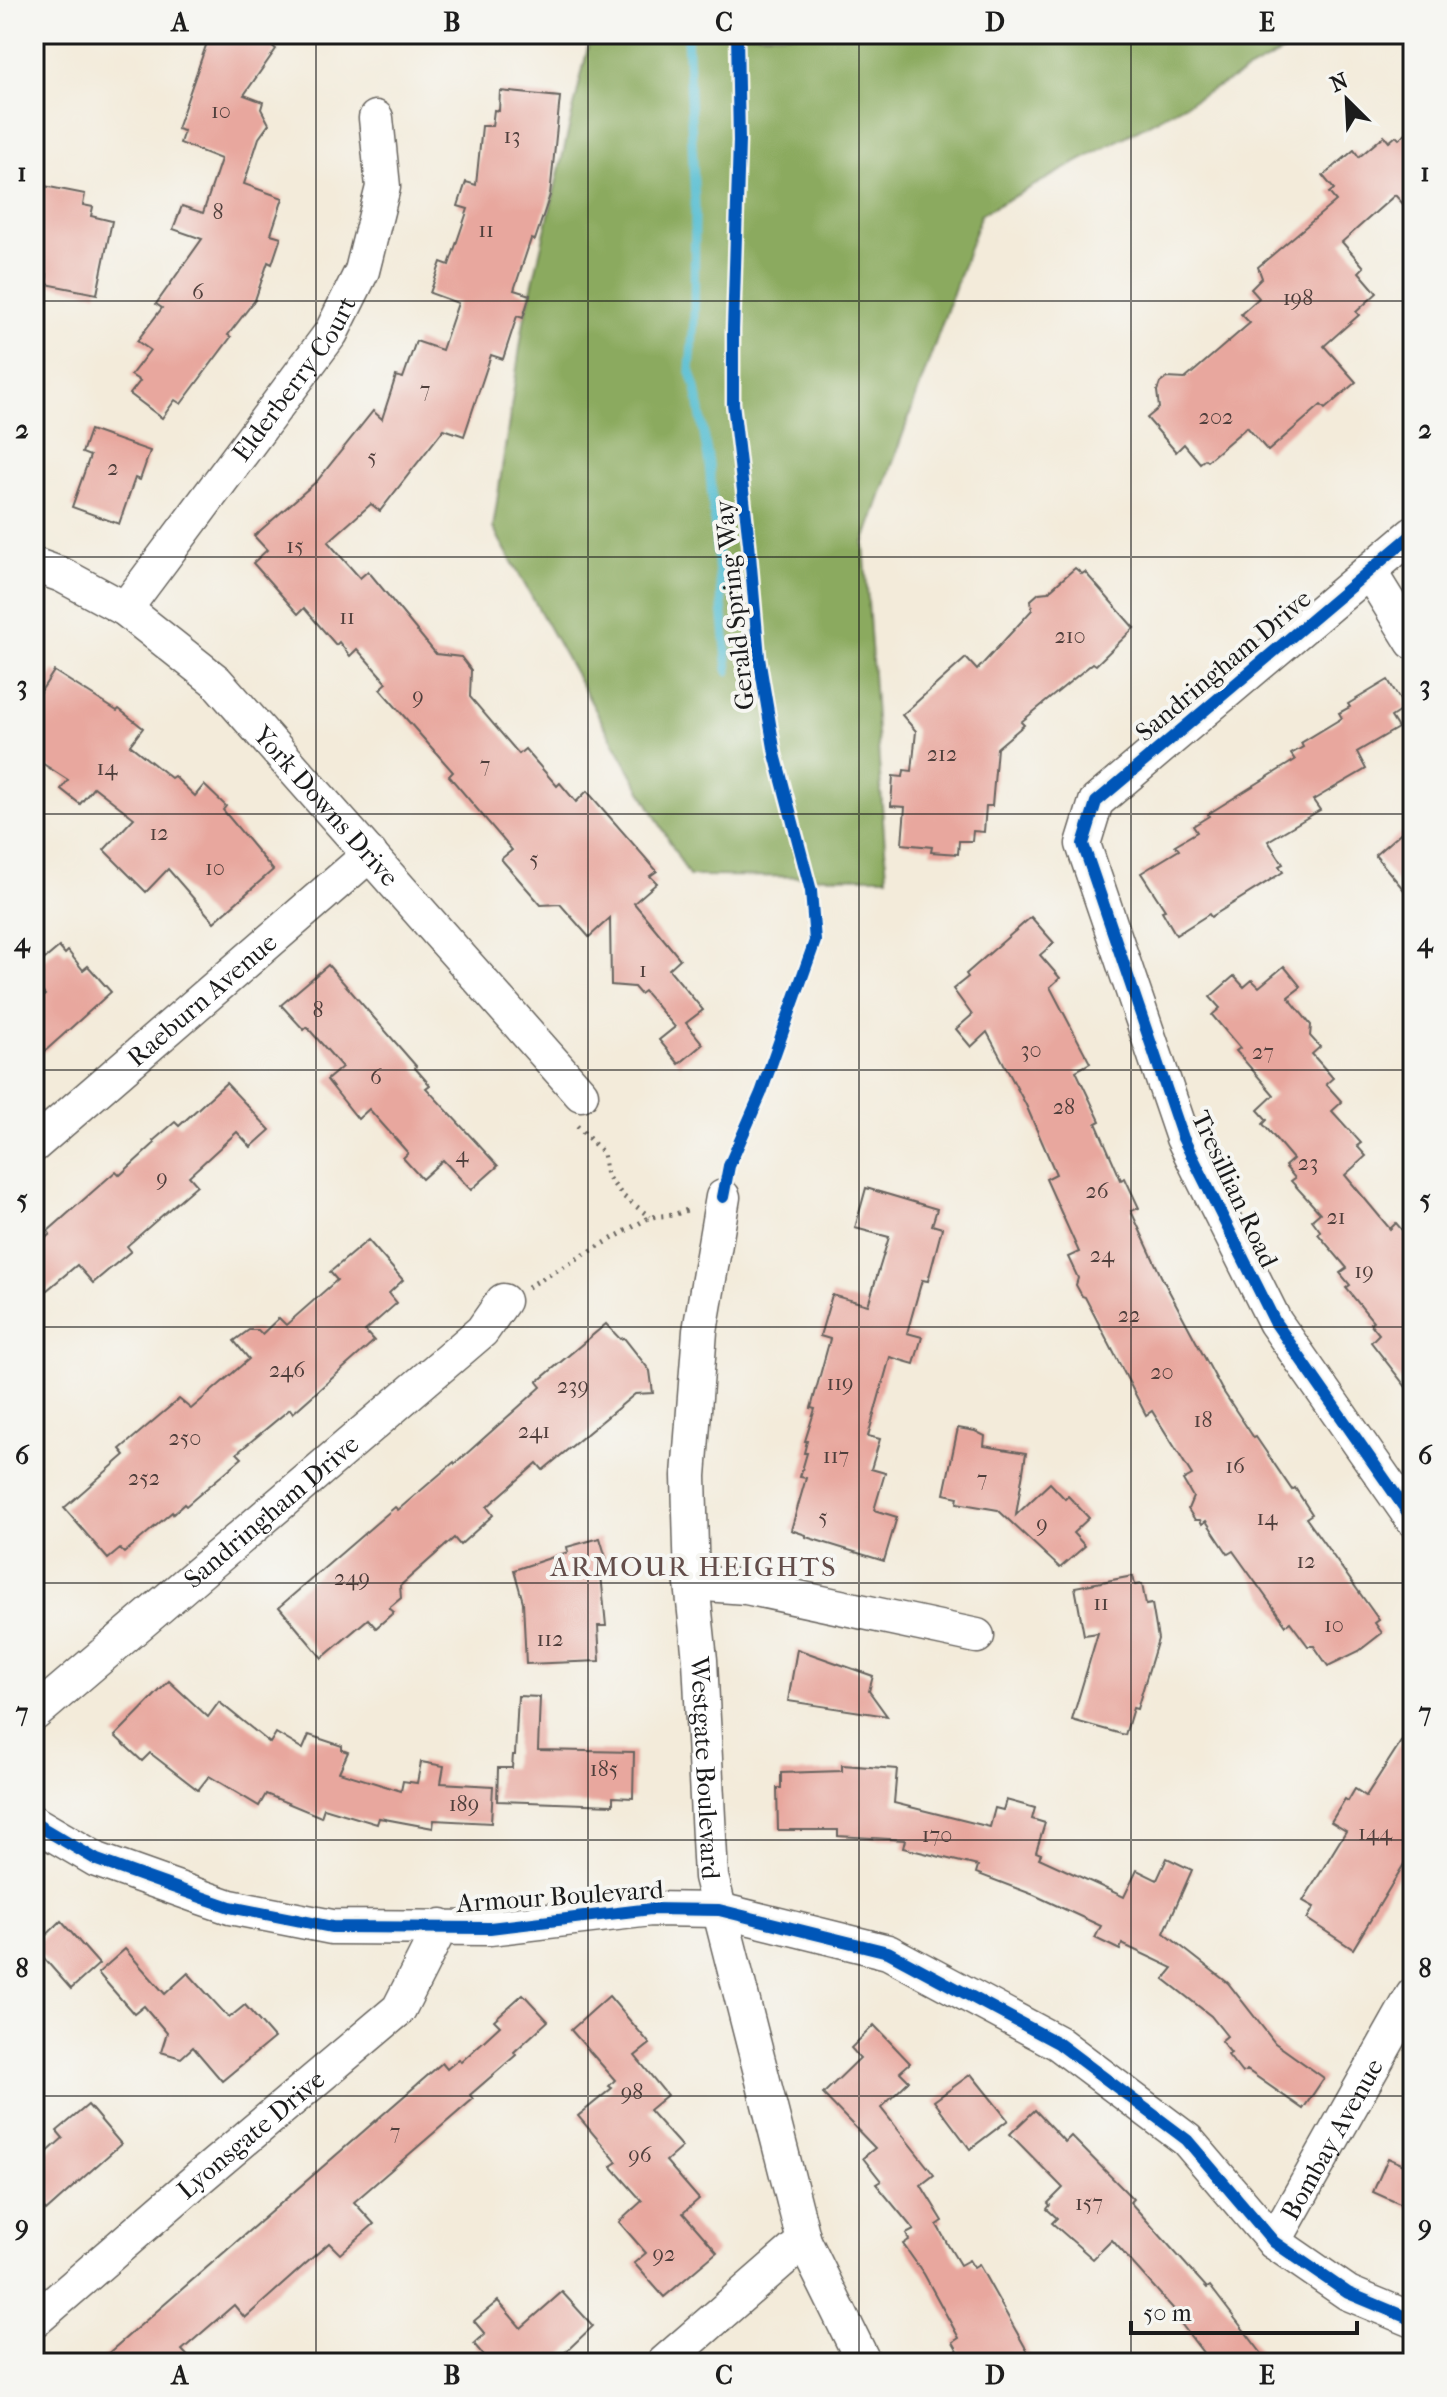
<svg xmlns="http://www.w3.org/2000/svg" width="1447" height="2397" viewBox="0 0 1447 2397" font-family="'IM FELL French Canon',serif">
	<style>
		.forest { fill: #8baa5e; stroke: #54633d; stroke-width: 2 }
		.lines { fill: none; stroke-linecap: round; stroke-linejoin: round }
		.stream { stroke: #54bdd1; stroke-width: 9 }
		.building { fill: #e8a79e }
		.minor-casing { stroke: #67645e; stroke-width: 37 }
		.path { stroke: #67645e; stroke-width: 5; stroke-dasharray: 2 6; stroke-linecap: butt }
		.minor { stroke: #fff; stroke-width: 34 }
		.cycleway-casing { stroke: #f6f6f2; stroke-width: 17 }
		.cycleway { stroke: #0057b8; stroke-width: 12 }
		.grid { fill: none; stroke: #1c1c1c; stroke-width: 2; stroke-opacity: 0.55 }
		.labels { text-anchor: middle; stroke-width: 8; stroke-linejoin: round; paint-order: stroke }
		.number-label { font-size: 22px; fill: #4f3f3c }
		.street-label { font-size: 26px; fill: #1c1c1c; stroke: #f6f6f2 }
		.neighbourhood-label { font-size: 28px; letter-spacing: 2px; fill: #634d4a; stroke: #f6f6f2 }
		.neatline { fill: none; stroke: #1c1c1c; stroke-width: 3 }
		.grid-label { font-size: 26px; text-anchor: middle; font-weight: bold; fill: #1c1c1c }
	</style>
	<rect width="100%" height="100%" fill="#f6f6f2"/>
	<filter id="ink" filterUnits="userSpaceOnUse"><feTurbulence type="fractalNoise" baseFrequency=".0125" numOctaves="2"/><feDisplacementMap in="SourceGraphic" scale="16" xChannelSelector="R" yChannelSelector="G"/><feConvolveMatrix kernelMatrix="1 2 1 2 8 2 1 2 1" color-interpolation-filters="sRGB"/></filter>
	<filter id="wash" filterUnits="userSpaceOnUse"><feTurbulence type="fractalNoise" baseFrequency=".006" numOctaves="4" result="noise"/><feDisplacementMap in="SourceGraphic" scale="32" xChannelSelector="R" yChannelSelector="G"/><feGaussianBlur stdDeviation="1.8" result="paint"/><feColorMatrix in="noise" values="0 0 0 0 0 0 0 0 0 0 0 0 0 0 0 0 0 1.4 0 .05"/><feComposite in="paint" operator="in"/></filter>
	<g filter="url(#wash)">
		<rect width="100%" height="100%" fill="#f3ebda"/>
		<path class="forest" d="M591 34H1316L981 214 864 544 887 877 689 876 493 528 524 321Z"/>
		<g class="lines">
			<path class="stream" d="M687 34 695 205 694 321 690 369 696 388 709 464 728 671"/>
		</g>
		<g id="blocks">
			<g class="building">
				<path d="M210 34H279L271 45 276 49 244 95 263 102 261 109 269 124 259 138 244 184 283 198 271 234 281 237 272 264 268 262 255 300 228 335 231 337 181 404 175 400 162 418 130 394 140 381 131 375 150 350 137 341 162 308 156 304 202 239 173 229 182 206 203 213 221 159 180 143 184 131 177 129Z"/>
				<path d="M500 91 560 97 550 195 535 240 531 239 514 290 530 295 523 318 517 316 503 359 491 355 464 436 444 429 380 511 371 504 328 542 360 578 368 571 436 654 461 657 471 670 470 697 519 754 525 749 557 786 560 783 576 802 587 791 657 871 650 876 657 883 634 903 680 959 669 969 703 1010 686 1023 703 1044 679 1064 659 1040 675 1027 644 991 640 994 634 987 611 985 610 918 589 937 560 904 541 905 501 859 512 850 449 776 453 772 380 689 387 683 357 649 350 656 339 642 336 645 304 608 298 614 253 563 267 550 254 536 317 481 373 411 382 419 396 376 403 378 416 341 442 350 458 303 430 293 441 262 449 265 468 209 458 206 466 182 476 185 482 126H492L494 110 499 111Z"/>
				<path d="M1413 127V215L1395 195 1342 242 1364 267 1359 272 1377 293 1356 312 1359 315 1324 346 1356 382 1325 409 1321 405 1268 451 1247 427 1207 461 1205 459 1200 463 1184 444 1176 452 1147 418 1159 408 1157 391 1160 383 1167 378 1185 379 1250 323 1241 314 1259 298 1251 289 1262 278 1258 267 1336 201 1329 193 1334 189 1323 176 1354 150 1359 157 1384 136 1389 142 1396 136 1399 139Z"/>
				<path d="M34 184 85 194 83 205 93 207 91 216 112 221 97 294 46 284 47 274 34 272Z"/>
				<path d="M90 430 150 451 140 480 135 478 119 524 72 507 90 456 82 453Z"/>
				<path d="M1075 568 1082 574 1085 572 1134 628 1096 665 1093 663 1021 722 1024 725 997 748 992 806H986L984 832 973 831 972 841H959L958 854 931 852 932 847 902 844 905 807 891 806 893 776 903 777 904 770 912 771 916 731 902 715 966 658 977 670 1032 610 1031 600 1039 593 1048 592Z"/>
				<path d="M54 671 117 711 119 709 143 728 130 745 171 778 174 776 195 796 204 785 226 806 223 810 273 870 214 922 168 869 146 892 104 850 134 818 94 787 80 804 61 789 68 780 34 758V702Z"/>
				<path d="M1388 680 1405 708 1391 717 1398 728 1357 752 1366 769 1313 800 1320 810 1268 841 1283 864 1279 866 1283 872 1211 917 1209 914 1176 935 1162 911 1165 910 1141 873 1179 850 1175 845 1197 832 1193 826 1209 816 1208 814 1295 760 1291 754 1303 747 1301 743 1342 718 1339 713 1350 707 1348 704Z"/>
				<path d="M1413 822V901L1375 855Z"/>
				<path d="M1031 917 1054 943 1040 955 1060 978 1050 987 1090 1063 1076 1071 1100 1121 1096 1123 1121 1180 1125 1178 1139 1208 1131 1211 1161 1276 1221 1388 1254 1438 1256 1437 1292 1490 1295 1488 1312 1514 1306 1518 1379 1620 1375 1623 1382 1633 1359 1651 1328 1666 1314 1646H1308L1290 1622 1286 1625 1233 1551 1228 1554 1206 1521 1202 1524 1200 1520H1195L1188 1509 1193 1497 1183 1480 1192 1475 1152 1411 1146 1415 1085 1297 1082 1296 1076 1285 1078 1278 1068 1257 1079 1252 1046 1179 1056 1174 1026 1105 987 1032 971 1047 956 1029 972 1015 953 989 968 977 966 974Z"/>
				<path d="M59 947 65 954 68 951 83 970 88 966 111 992 34 1061V1005L45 995 34 983V968Z"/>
				<path d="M328 965 416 1066 415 1068 430 1085 426 1088 498 1166 471 1190 443 1160 422 1179 403 1158 408 1153 369 1109 358 1119 327 1080 342 1067 307 1027 304 1030 281 1005Z"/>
				<path d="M1284 966 1301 987 1288 997 1311 1025 1310 1036 1320 1047 1312 1054 1333 1078 1326 1084 1342 1102 1332 1111 1361 1143 1357 1146 1366 1156 1345 1175 1390 1229 1396 1223 1413 1243V1396L1371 1342 1379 1334 1370 1323 1373 1321 1346 1288 1350 1285 1340 1273 1347 1268 1318 1234 1321 1232 1312 1220 1320 1213 1291 1181 1295 1178 1285 1166 1293 1159 1263 1124 1267 1120 1258 1110 1274 1095 1236 1051 1240 1048 1212 1015 1220 1008 1210 997 1234 976 1244 987 1252 980 1259 987Z"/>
				<path d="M226 1083 270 1130 251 1147 237 1132 189 1176 197 1185 127 1246 131 1251 93 1283 77 1265 34 1301V1248L50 1234 48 1231 116 1171 120 1175 155 1143 153 1141 175 1122 179 1126Z"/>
				<path d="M866 1188 937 1209 932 1225 942 1228 928 1281 922 1280 907 1333 922 1337 914 1364 890 1357 868 1436 880 1439 871 1469 885 1473 874 1510 897 1517 884 1561 806 1537V1535L791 1530 806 1478 800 1477 807 1453H804L807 1441H805L815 1409 811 1408 830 1339 820 1336 832 1295 868 1305 889 1237 855 1228Z"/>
				<path d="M368 1240 403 1280 389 1293 397 1303 365 1331 374 1341 293 1413 290 1409 237 1453 242 1458 186 1506 184 1504 173 1514 172 1512 124 1553 120 1549 108 1559 64 1508 125 1455 120 1449 179 1399 191 1409 249 1359 234 1341 249 1330H258L262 1334 279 1318 286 1325 337 1280 330 1272Z"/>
				<path d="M606 1324 620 1339 624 1338 650 1371 653 1393 635 1394 543 1470 537 1463 487 1507 493 1515 460 1545 454 1538 400 1586 401 1598 389 1608 394 1612 376 1628 368 1619 322 1658 279 1607 395 1507 398 1510 454 1462 455 1464 541 1387 537 1382Z"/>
				<path d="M958 1428 975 1431 985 1436 984 1446 1026 1453 1016 1515 1050 1483 1065 1499 1068 1496 1089 1518 1073 1533 1085 1546 1060 1568 998 1510 957 1503 958 1497 944 1494Z"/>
				<path d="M600 1538 610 1571 601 1574 606 1626H598L600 1661 526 1664 523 1602 514 1570 568 1552 567 1547Z"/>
				<path d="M1133 1576 1135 1585 1142 1584 1146 1605 1152 1604 1158 1639 1137 1709 1133 1708 1125 1735 1072 1720 1098 1633 1084 1635 1075 1587Z"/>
				<path d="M797 1649 873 1676 869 1691 887 1716 788 1701Z"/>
				<path d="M169 1681 208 1717 219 1702 270 1743 276 1733 303 1749 309 1735 342 1746V1750L348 1752 339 1772 401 1791 403 1781 417 1783 421 1762 444 1766 441 1783 493 1786 491 1823 434 1820 433 1828 379 1818 377 1824 324 1808 321 1817 266 1794 259 1806 209 1776 198 1790 150 1753 142 1761 115 1736Z"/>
				<path d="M518 1696 540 1697 538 1750 634 1752 633 1798 613 1797V1805L497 1801 498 1768H512L513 1755H515Z"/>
				<path d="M1413 1723V1849L1353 1949 1307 1919 1314 1907 1303 1901 1346 1831 1331 1822 1345 1799 1348 1801 1355 1789 1366 1796Z"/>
				<path d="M842 1765 897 1769 894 1803 990 1827 995 1808 1003 1810 1006 1800 1035 1808 1032 1819 1045 1823 1036 1852 1041 1854 1039 1858 1124 1897 1137 1870 1157 1880 1167 1858 1192 1870 1164 1933 1228 1983 1275 2043 1324 2078 1303 2109 1247 2070 1242 2073 1228 2055 1231 2053 1221 2041 1227 2036 1211 2016 1164 1979 1173 1968 1122 1944 1120 1950 1095 1938 1101 1926 1034 1895 976 1873 978 1866 903 1848 905 1840 838 1836V1830H778L777 1788H781V1773L842 1771Z"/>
				<path d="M61 1921 99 1964 71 1989 34 1947Z"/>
				<path d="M125 1949 165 1994 188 1973 229 2018 245 2005 274 2038 222 2081 193 2047 181 2058 161 2052 167 2033 144 2006 134 2014 98 1973Z"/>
				<path d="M523 1994 548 2021 514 2052 516 2055 470 2095 473 2099 354 2202 374 2224 340 2254 329 2243 245 2318 234 2305 182 2350 194 2363H97L442 2063 447 2069 459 2059 461 2062 500 2026 494 2020Z"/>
				<path d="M609 1996 650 2044 635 2056 667 2095 649 2110 682 2147 666 2161 699 2199 683 2213 717 2252 664 2297 634 2263 646 2253 619 2222 642 2201 611 2166 617 2162 578 2116 612 2088 609 2086 615 2080 571 2030Z"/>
				<path d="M874 2025 910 2063 900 2072 909 2081 881 2108 934 2175 921 2185 943 2221 937 2225 948 2245 960 2265 969 2260 974 2268 979 2265 1034 2363H965L953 2342 959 2338 924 2274 903 2244 909 2240 906 2234 914 2230 876 2184 881 2181 863 2158 875 2148 823 2094 860 2058 851 2048Z"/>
				<path d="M971 2074 1008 2120 970 2149 934 2101Z"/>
				<path d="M88 2105 121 2144 46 2211 34 2197V2164L63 2138 57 2131Z"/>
				<path d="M1035 2110 1065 2142 1071 2136 1133 2199 1130 2202 1207 2288 1210 2286 1269 2363H1211L1176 2317 1179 2315 1112 2240 1093 2259 1052 2223 1057 2218 1047 2209 1050 2205 1048 2203 1063 2188 1010 2134Z"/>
				<path d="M1388 2158 1413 2169V2210L1373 2192Z"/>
				<path d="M562 2292 593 2326 554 2363H490L474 2344 485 2334 474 2321 498 2301 521 2328Z"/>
			</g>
		</g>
	</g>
	<g filter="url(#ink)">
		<use href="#blocks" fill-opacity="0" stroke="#67645e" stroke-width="2"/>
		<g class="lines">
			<g class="minor-casing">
				<g id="minor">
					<path d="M1413 534 1096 802 1083 844 1183 1138 1275 1322 1413 1520"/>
					<path id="s1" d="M34 565 62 575 125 609 216 681 581 1094"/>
					<path d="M1369 571 1413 642"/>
					<path id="s2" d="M125 609 331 333 362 271 383 187 376 118"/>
					<path id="s3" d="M34 1145 370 854"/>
					<path id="s4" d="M723 1197 700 1331 689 1476 692 1583 700 1660 711 1877 804 2241 864 2363"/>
					<path d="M692 1583 746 1587 977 1636"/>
					<path id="s5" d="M34 1714 482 1331 503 1301"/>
					<path d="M34 1823 97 1860 201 1897 230 1907 332 1927 490 1928 651 1909 719 1910 888 1952 1058 2043 1187 2140 1274 2242 1348 2293 1413 2320"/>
					<path id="s6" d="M1274 2242 1413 1995"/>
					<path id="s7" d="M34 2321 200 2177 399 2009 441 1926"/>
					<path d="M664 2363 804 2241"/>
				</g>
			</g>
			<g class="path">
				<path d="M577 1126 603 1153 607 1176 623 1196 650 1217"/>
				<path d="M528 1287 650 1217 673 1215 690 1209"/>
			</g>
			<use href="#minor" class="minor"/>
			<g class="cycleway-casing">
				<g id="cycleway">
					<path d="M1413 534 1096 802 1083 844 1183 1138 1275 1322 1413 1520"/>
					<path d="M723 1197 729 1166 761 1093 815 941 811 891 775 754 759 658 749 543 733 403V330L739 141 737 34"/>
					<path d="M34 1823 97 1860 201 1897 230 1907 332 1927 490 1928 651 1909 719 1910 888 1952 1058 2043 1187 2140 1274 2242 1348 2293 1413 2320"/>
				</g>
			</g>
			<use href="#cycleway" class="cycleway"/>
		</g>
	</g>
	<path class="grid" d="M316 34V2363M588 34V2363M859 34V2363M1131 34V2363M34 301H1413M34 557H1413M34 814H1413M34 1070H1413M34 1327H1413M34 1583H1413M34 1840H1413M34 2096H1413"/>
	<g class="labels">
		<g class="number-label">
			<text x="221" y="118">10</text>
			<text x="512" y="143">13</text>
			<text x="218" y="219">8</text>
			<text x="486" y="237">11</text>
			<text x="198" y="299">6</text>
			<text x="1298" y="305">198</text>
			<text x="425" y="397">7</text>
			<text x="1216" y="424">202</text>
			<text x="372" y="464">5</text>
			<text x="113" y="475">2</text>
			<text x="295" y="553">15</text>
			<text x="347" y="624">11</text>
			<text x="1070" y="643">210</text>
			<text x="418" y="703">9</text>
			<text x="942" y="761">212</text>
			<text x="485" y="772">7</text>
			<text x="107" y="775">14</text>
			<text x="159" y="840">12</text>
			<text x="534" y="866">5</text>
			<text x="215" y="875">10</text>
			<text x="643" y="977">1</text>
			<text x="318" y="1017">8</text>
			<text x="1031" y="1057">30</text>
			<text x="1263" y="1059">27</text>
			<text x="376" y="1084">6</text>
			<text x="1064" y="1114">28</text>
			<text x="462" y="1162">4</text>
			<text x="1308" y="1170">23</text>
			<text x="162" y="1185">9</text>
			<text x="1097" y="1198">26</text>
			<text x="1336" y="1224">21</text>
			<text x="1102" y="1262">24</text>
			<text x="1364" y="1278">19</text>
			<text x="1129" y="1322">22</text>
			<text x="287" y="1377">246</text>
			<text x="1162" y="1379">20</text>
			<text x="840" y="1390">119</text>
			<text x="573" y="1393">239</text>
			<text x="1203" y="1427">18</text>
			<text x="534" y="1438">241</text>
			<text x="185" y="1445">250</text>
			<text x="836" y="1463">117</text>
			<text x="1235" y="1473">16</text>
			<text x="144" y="1485">252</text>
			<text x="982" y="1486">7</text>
			<text x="823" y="1524">5</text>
			<text x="1267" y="1525">14</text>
			<text x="1042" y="1531">9</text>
			<text x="1306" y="1568">12</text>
			<text x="352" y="1585">249</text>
			<text x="1101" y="1610">11</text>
			<text x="1334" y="1632">10</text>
			<text x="550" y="1646">112</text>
			<text x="604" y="1776">185</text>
			<text x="464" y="1811">189</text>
			<text x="1375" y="1840">144</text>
			<text x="937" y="1842">170</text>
			<text x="632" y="2099">98</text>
			<text x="395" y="2139">7</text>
			<text x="640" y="2162">96</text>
			<text x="1089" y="2210">157</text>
			<text x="664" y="2261">92</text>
		</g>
		<g class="street-label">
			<text dy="9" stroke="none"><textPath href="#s2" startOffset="286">Elderberry Court</textPath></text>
			<text transform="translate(734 605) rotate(-96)" y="9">Gerald Spring Way</text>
			<text transform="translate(1223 665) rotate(-40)" y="9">Sandringham Drive</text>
			<text dy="9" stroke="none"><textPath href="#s1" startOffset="384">York Downs Drive</textPath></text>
			<text dy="9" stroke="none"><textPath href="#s3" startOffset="222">Raeburn Avenue</textPath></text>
			<text transform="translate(1235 1189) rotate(65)" y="9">Tresillian Road</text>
			<text dy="9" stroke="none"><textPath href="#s5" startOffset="312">Sandringham Drive</textPath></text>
			<text dy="9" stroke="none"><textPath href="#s4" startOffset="574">Westgate Boulevard</textPath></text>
			<text transform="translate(560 1896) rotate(-4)" y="9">Armour Boulevard</text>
			<text dy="9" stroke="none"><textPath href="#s7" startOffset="286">Lyonsgate Drive</textPath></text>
			<text dy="9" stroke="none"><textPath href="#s6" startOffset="118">Bombay Avenue</textPath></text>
		</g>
		<g class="neighbourhood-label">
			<text x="694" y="1576">ARMOUR HEIGHTS</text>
		</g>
	</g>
	<rect width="1447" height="2397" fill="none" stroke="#f6f6f2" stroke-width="88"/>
	<g transform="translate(1347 100) rotate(336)" stroke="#f6f6f2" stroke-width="6" paint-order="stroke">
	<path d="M0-6L14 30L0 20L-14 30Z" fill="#1c1c1c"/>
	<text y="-12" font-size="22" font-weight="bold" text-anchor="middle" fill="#1c1c1c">N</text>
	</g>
	<path d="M1131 2321v12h226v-12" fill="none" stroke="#1c1c1c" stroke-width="4"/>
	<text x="1143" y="2321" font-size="24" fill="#1c1c1c" stroke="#f6f6f2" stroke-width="6" paint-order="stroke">50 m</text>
	<rect x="44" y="44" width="1359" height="2309" class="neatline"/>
	<g class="grid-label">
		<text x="180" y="31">A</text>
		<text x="452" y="31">B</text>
		<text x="724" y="31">C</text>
		<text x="995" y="31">D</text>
		<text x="1267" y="31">E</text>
		<text x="22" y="181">1</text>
		<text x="1425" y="181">1</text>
		<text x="22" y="438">2</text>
		<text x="1425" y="438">2</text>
		<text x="22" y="694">3</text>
		<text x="1425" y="694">3</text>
		<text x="22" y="951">4</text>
		<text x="1425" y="951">4</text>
		<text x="22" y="1208">5</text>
		<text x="1425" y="1208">5</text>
		<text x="22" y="1464">6</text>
		<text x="1425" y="1464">6</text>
		<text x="22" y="1721">7</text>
		<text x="1425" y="1721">7</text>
		<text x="22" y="1977">8</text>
		<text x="1425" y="1977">8</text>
		<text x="22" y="2234">9</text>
		<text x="1425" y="2234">9</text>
		<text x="180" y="2384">A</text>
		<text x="452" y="2384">B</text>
		<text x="724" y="2384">C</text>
		<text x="995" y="2384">D</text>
		<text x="1267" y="2384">E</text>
	</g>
</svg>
